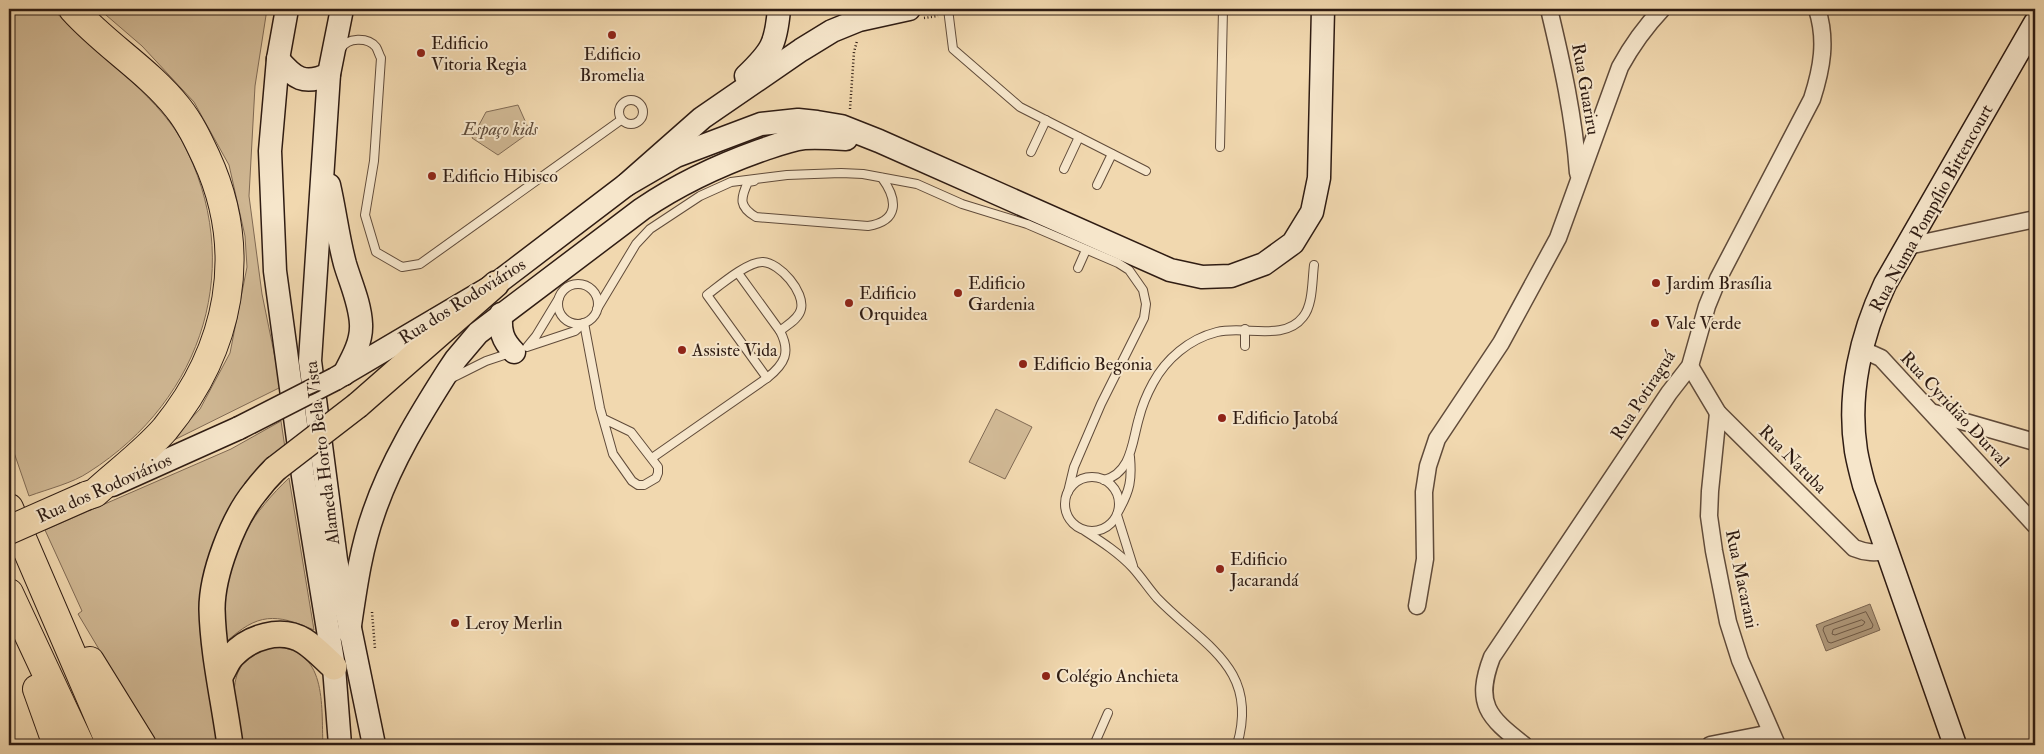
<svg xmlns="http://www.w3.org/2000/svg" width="2044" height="754" viewBox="0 0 2044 754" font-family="'IM FELL Double Pica',serif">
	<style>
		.green { fill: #d0b894; stroke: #806a54 }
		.water { fill: #af987a; stroke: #7c6651 }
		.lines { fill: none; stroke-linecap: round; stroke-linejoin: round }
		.shore { stroke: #6f5a46; stroke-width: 1 }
		.lane-casing { stroke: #604b3a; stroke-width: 10 }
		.street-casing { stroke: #604b3a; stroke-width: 19 }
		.secondary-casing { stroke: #2f1c13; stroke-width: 25 }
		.primary-casing { stroke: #2f1c13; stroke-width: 28 }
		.highway-casing { stroke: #2f1c13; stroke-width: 30 }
		.path { stroke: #2f1c13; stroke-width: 2.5; stroke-dasharray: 1 2.5; stroke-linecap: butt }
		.lane { stroke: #f6e6cb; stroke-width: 8 }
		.street { stroke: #f6e6cb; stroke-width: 16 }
		.secondary { stroke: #f6e6cb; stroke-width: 22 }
		.primary { stroke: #f1d8af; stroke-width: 25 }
		.highway { stroke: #f1d8af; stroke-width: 28 }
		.secondary-bridge-casing { stroke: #2f1c13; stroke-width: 25; stroke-linecap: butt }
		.primary-bridge-casing { stroke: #2f1c13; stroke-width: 28; stroke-linecap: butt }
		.highway-bridge-casing { stroke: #2f1c13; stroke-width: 30; stroke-linecap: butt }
		.secondary-bridge { stroke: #f6e6cb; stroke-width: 22 }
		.primary-bridge { stroke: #f1d8af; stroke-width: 25 }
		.highway-bridge { stroke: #f1d8af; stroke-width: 28 }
		.poi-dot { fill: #8f2418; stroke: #f6e6cb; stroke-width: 2 }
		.labels { text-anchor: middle; stroke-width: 4; stroke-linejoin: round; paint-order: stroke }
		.poi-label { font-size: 18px; fill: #2f1c13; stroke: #f6e6cb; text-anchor: start }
		.street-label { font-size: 18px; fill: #2f1c13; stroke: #f6e6cb }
		.park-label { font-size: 18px; font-style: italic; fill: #5f4b3a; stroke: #f6e6cb }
	</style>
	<rect width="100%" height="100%" fill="#f1d8af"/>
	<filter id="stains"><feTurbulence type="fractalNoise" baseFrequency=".004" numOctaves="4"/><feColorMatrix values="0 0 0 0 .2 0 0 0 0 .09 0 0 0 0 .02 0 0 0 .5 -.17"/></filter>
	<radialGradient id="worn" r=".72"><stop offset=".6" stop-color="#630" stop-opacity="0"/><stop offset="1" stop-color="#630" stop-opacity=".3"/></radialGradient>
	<g class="green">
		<path d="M9 9H53C91 51 155 92 182 141 247 263 204 399 89 472 73 483 48 489 29 496L9 438V394L14 392 9 378Z"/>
		<path d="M99 9H267L255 86 249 196 262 294 281 387 168 443 200 409 230 353 247 267 245 236 229 165 194 102 142 46Z"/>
		<path d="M518 105 530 132 498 155 472 138 486 112Z"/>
		<path d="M996 409 1032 427 1005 479 969 462Z"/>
		<path d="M281 421 285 448 266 465 202 633 217 745H156L78 614 82 611 45 530 231 449Z"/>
		<path d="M289 478 314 630C275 613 258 613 226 642 225 628 222 613 223 600 227 551 255 510 289 478Z"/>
		<path d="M272 647C328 647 321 705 323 745H240C235 706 220 659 272 647Z"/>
	</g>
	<path class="water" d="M1870 604 1880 630 1826 651 1816 625Z"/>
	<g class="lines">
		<g class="shore">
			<path d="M1866 612 1873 625 1872 628 1831 643 1828 642 1823 630 1824 627Z"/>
			<path d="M1862 620 1865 622 1863 625 1835 635 1832 634 1833 630Z"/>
		</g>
		<g class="lane-casing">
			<g id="lane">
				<path d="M948 9 953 49 1020 107 1146 171"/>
				<path d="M341 49C347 37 368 37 376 47 378 50 379 55 381 58L374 161 365 215 376 252 402 267 420 264 621 120"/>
				<circle cx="631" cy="112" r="12"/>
				<path d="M1220 147 1223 9"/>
				<path d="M1031 152 1046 120"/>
				<path d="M1064 169 1079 137"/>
				<path d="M754 181 748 182C740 199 739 207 756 217L868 226C899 221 898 200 882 178"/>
				<path d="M1097 185 1112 154"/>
				<path d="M1078 268 1086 250"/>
				<circle cx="578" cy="304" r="20"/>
				<path d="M559 298 536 336 527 347 575 331 584 323"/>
				<path d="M597 309 636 244 650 229 700 196 731 182 787 175 841 173 863 174 917 184 962 204 1027 224 1118 263 1129 270 1143 290 1146 304 1144 318 1101 404 1074 467 1068 492"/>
				<path d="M584 323 600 408 613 454 632 481 638 485H644L656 478 658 473V467L631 432 604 419"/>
				<path d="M1245 346V329"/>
				<path d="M452 378 486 361 510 353"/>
				<path d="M767 378 707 295C719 286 748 261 763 262 780 263 805 292 801 309 799 319 787 325 780 331"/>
				<path d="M652 458 767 378C785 364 791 352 780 331L738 273"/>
				<circle cx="1092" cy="504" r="27"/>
				<path d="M1104 480C1132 473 1132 441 1139 418 1142 406 1147 394 1153 383 1166 359 1189 339 1217 332 1244 325 1284 342 1303 317 1313 305 1312 281 1314 265"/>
				<path d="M1119 510C1130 490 1132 480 1130 457"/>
				<path d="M1117 515 1133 566"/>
				<path d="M1085 531C1102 542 1119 553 1133 568 1142 578 1149 589 1157 598 1202 645 1260 667 1237 745"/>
				<path d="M1094 745 1108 713"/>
			</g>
		</g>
		<g class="street-casing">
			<g id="street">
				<path d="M1549 9C1562 63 1574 117 1578 173"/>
				<path d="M1908 246 2035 219"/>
				<path d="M1861 349 1881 358 2035 525"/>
				<path d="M1690 366 1718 413 1854 548C1866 553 1875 553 1887 551"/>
				<path d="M1718 413 1710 491 1709 516 1714 551 1728 622 1740 660 1777 745"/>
				<path d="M1934 413 2035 442"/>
				<path d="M1417 606 1425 559 1424 492 1428 466 1437 439 1501 343 1558 238 1620 67C1632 45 1645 27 1662 9"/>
				<path d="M1524 745C1488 717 1474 704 1492 657L1669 393 1690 366 1707 306 1718 279 1812 99C1822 68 1827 40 1817 9"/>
				<path d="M1710 745 1771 733"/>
			</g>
		</g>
		<g class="secondary-casing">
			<g id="secondary">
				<path d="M287 9 278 59 270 151 275 271 303 476 334 667 340 745"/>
				<path d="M342 9 329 74 310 361 336 560 374 745"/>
				<path d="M278 59C294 78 304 86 329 74"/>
				<path d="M746 76C772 51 776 44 779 9"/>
				<path d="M329 185C335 211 338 238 345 264 351 284 360 303 361 324 362 342 352 359 344 374"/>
				<path d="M626 185 676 156 761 124 798 120 817 122 841 126 879 141 1170 270 1202 277 1231 276 1264 264 1293 243 1312 212 1319 178 1323 9"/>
				<path d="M501 314C500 331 502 340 514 352"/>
				<path d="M335 379 496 284 626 185 702 118 801 50 832 31 859 20 909 9"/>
				<path d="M112 485 239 428"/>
				<path d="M349 632C355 592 360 551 374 512 391 462 420 415 448 371L456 359 478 333 642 209C679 184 717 166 759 151 774 146 788 140 804 138 818 137 832 138 846 139"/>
				<path d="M1955 745 1864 485C1861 474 1858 462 1856 451 1847 394 1861 335 1885 284L2035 23"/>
			</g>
		</g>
		<g class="primary-casing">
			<g id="primary">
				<path d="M358 405 496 284"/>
				<path d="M220 676C224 670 227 661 232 656 249 637 281 627 304 641 315 648 324 658 334 667"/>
				<path d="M230 745C224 700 213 654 212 609 212 574 233 519 255 492 261 484 268 476 275 469"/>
			</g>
		</g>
		<g class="highway-casing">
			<g id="highway">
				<path d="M73 9C105 45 148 70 178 108 190 123 198 140 206 157 250 252 230 349 165 429 145 452 118 472 95 493L86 496"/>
				<path d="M9 508 111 745"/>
				<path d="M9 593 80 745"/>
				<path d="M90 661 142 745"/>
				<path d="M37 689 57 745"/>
			</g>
		</g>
		<g class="path">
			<path d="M959 13 989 9"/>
			<path d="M924 18 938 16"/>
			<path d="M850 109 854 52 857 41"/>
			<path d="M372 612 375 649"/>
		</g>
		<use href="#lane" class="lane"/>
		<use href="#street" class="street"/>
		<use href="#secondary" class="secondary"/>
		<use href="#primary" class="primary"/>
		<use href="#highway" class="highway"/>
		<g class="secondary-bridge-casing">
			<path id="secondary-bridge" d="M239 428 335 379"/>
		</g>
		<g class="primary-bridge-casing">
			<path id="primary-bridge" d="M275 469 358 405"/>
		</g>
		<g class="highway-bridge-casing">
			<path id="highway-bridge" d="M9 530 86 496"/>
		</g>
		<use href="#secondary-bridge" class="secondary-bridge"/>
		<use href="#primary-bridge" class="primary-bridge"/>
		<use href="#highway-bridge" class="highway-bridge"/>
	</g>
	<g class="poi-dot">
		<circle cx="612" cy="35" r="5"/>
		<circle cx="421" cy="53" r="5"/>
		<circle cx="432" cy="176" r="5"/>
		<circle cx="1656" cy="283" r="5"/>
		<circle cx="958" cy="293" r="5"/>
		<circle cx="849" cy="303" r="5"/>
		<circle cx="1655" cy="323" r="5"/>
		<circle cx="682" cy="350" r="5"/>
		<circle cx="1023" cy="364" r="5"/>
		<circle cx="1222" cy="418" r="5"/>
		<circle cx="1220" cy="569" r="5"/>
		<circle cx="455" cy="623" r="5"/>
		<circle cx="1046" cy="676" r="5"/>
	</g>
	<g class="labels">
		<g class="poi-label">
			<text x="431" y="49">Edificio<tspan x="431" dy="21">Vitoria Regia</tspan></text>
			<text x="612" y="60" text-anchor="middle">Edificio<tspan x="612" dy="21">Bromelia</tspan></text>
			<text x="442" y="182">Edificio Hibisco</text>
			<text x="968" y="289">Edificio<tspan x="968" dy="21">Gardenia</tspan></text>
			<text x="1666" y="289">Jardim Brasília</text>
			<text x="859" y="299">Edificio<tspan x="859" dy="21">Orquidea</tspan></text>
			<text x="1665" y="329">Vale Verde</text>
			<text x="692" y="356">Assiste Vida</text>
			<text x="1033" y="370">Edificio Begonia</text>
			<text x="1232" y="424">Edificio Jatobá</text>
			<text x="1230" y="565">Edificio<tspan x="1230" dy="21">Jacarandá</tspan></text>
			<text x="465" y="629">Leroy Merlin</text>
			<text x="1056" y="682">Colégio Anchieta</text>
		</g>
		<g class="street-label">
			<text transform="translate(1586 89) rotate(80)" y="6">Rua Guariru</text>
			<text transform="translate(1931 208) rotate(-61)" y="6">Rua Numa Pompílio Bittencourt</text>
			<text transform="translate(462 301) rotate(-32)" y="6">Rua dos Rodoviários</text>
			<text transform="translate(1643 395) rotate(-57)" y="6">Rua Potiraguá</text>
			<text transform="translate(1955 409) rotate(47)" y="6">Rua Cyridião Durval</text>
			<text transform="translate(322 453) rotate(-97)" y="6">Alameda Horto Bela Vista</text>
			<text transform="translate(1793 459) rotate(45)" y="6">Rua Natuba</text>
			<text transform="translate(104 488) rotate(-24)" y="6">Rua dos Rodoviários</text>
			<text transform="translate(1742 579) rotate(78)" y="6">Rua Macarani</text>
		</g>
		<g class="park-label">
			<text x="500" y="135">Espaço kids</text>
		</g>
	</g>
	<rect width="2044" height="754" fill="none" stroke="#f1d8af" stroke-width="30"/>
	<rect x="10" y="10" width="2024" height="734" fill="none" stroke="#2f1c13" stroke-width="2.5"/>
	<rect x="15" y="15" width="2014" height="724" fill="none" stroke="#2f1c13"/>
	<rect width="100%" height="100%" filter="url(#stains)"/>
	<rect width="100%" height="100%" fill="url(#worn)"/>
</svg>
